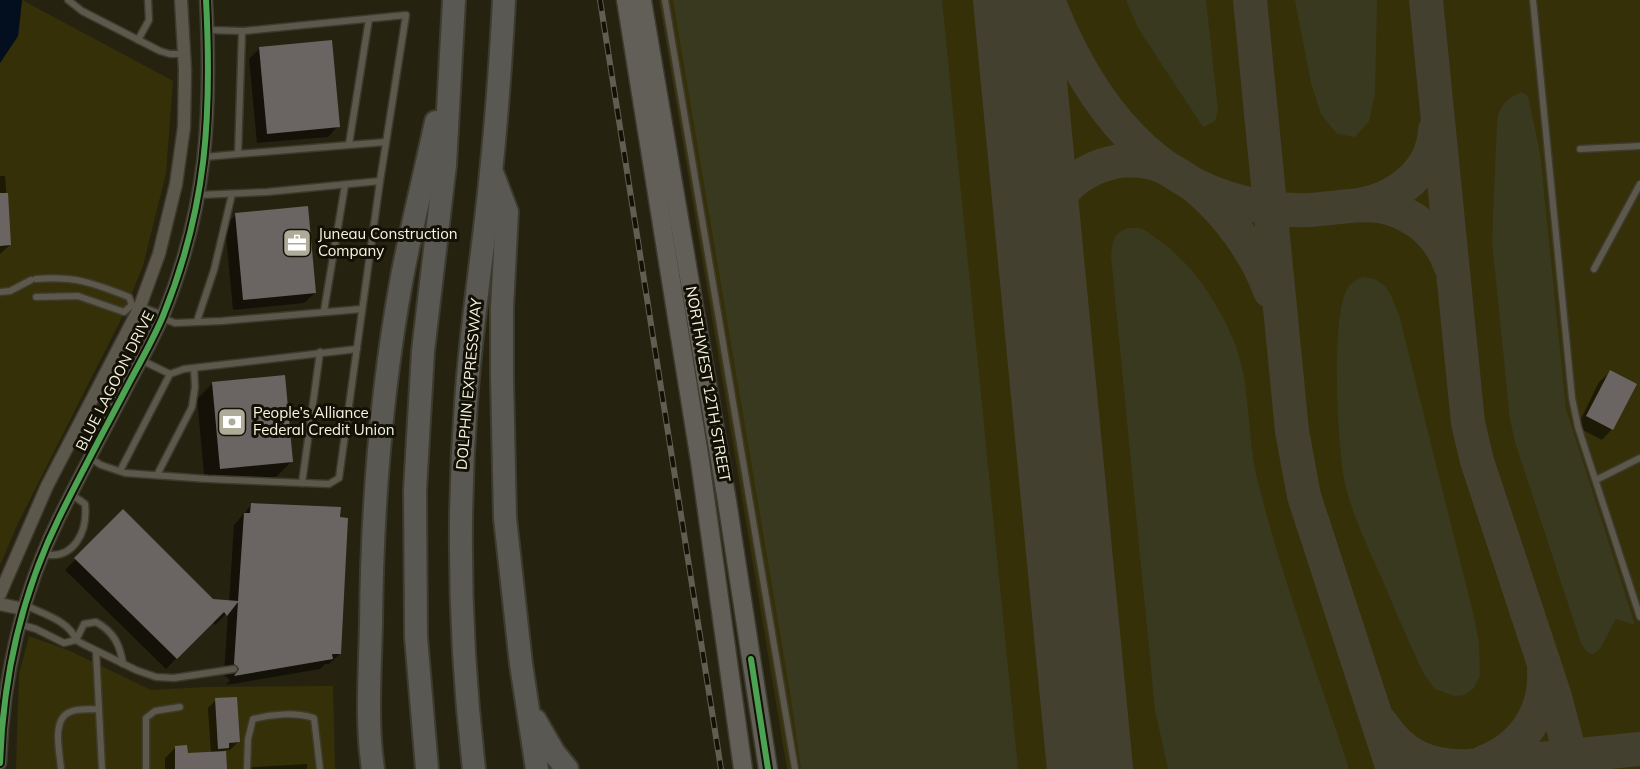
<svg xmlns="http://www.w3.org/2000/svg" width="1640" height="769" viewBox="0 0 1640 769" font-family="Mulish,sans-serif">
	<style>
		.built { fill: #363009 }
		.green { fill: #38391f }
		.water { fill: #030f1f }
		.shadow { fill: #0007 }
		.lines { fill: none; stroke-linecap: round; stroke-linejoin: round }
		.taxiway { stroke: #434030; stroke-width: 34 }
		.runway { stroke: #434030; stroke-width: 86 }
		.building { fill: #6a6562 }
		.lane-casing { stroke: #3d3a2e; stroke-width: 9 }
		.street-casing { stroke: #3d3a2e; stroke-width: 15 }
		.secondary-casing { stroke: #3d3a2e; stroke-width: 21 }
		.highway-casing { stroke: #3d3a2e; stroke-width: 26 }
		.lane { stroke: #5c594c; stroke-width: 6 }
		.street { stroke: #5c594c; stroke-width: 12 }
		.secondary { stroke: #615f57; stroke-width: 18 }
		.highway { stroke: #595853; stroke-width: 22 }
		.rail-casing { stroke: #605e51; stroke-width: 6 }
		.rail { stroke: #131105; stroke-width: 4; stroke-dasharray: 11; stroke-linecap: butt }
		.cycleway-casing { stroke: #131105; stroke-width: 10 }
		.cycleway { stroke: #4ca352; stroke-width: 6 }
		.labels { text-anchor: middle; stroke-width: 6; stroke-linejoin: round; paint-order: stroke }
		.poi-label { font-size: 15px; fill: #f8f5e3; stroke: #131105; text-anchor: start }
		.street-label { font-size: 15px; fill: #f8f5e3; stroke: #131105 }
	</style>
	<rect width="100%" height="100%" fill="#262210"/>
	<g class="built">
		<path d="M22 0 173 81 166 173 143 266 120 321 18 523 0 565V63L18 36Z"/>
		<path d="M659 0H1640V769H787Z"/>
		<path d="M29 636 70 651 151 690 206 687 333 686 335 769H16L19 675Z"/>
	</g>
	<g class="green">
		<path d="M673 0H942L1018 769H801L790 692Z"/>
		<path d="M1126 0H1206L1218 110 1215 121 1203 127 1138 28Z"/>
		<path d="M1295 0H1377L1375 94 1369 121 1355 137 1337 134 1321 114 1311 83Z"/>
		<path d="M1521 92 1528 96 1540 153 1566 409 1635 625 1616 619 1600 649 1593 654 1587 652 1581 643 1515 442 1510 419 1492 241 1497 123C1499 106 1505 100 1521 92Z"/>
		<path d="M1129 228C1133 228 1138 227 1142 229 1147 231 1153 236 1157 239 1192 263 1217 301 1233 339 1252 384 1246 436 1258 482 1282 579 1318 674 1349 769H1168L1155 710 1111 256C1113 241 1113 233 1129 228Z"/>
		<path d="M1363 277C1389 280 1390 294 1399 315L1474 617 1479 643 1480 676 1473 689 1464 695 1454 696 1435 689 1424 674C1409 643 1396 612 1383 581 1370 552 1356 523 1347 492 1337 458 1331 322 1346 291 1349 284 1356 280 1363 277Z"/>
	</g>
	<path class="water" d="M0 0H22L18 36 0 63Z"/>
	<g class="shadow">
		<path d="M260 48 338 126 328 137 257 143 249 59Z"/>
		<path d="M0 176H5L10 245 0 254Z"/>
		<path d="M236 215 315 293 304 303 233 310 225 225Z"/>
		<path d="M1610 372 1612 429 1602 440 1577 427 1599 382Z"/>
		<path d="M213 383 291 462 276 477 205 484 197 399Z"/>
		<path d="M252 504 340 654 329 664H325L320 669 226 685 230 680 224 675 228 612 215 625 212 621 166 669 65 570 123 511 213 601 229 602 234 525Z"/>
		<path d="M216 700 238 742 230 750H225L226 769H165V758L176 747 186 755 211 754 208 708Z"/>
		<path d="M307 764V769H251L253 767Z"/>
	</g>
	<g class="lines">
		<g class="taxiway">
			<path d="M1048 0C1083 90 1141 177 1241 202 1263 208 1286 211 1309 210 1328 209 1348 205 1367 205 1405 206 1438 230 1450 265"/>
			<path d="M1250 0 1292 431 1304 496 1393 769"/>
			<path d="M1426 0 1468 423 1477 461 1555 697 1574 769"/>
			<path d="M1360 205C1398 198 1433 171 1435 130"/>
			<path d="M1041 261C1043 242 1044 224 1053 208 1073 167 1125 149 1166 168 1211 189 1254 246 1270 291"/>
			<path d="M1071 567 1102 769"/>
			<path d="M1381 723C1404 757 1430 768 1470 766L1640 749"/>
			<path d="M1484 762C1523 747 1546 713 1544 671"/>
		</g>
		<path class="runway" d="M1016 0 1090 769"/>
	</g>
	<g class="building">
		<path d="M332 40 340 127 267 134 259 47Z"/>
		<path d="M0 193H8L11 245 0 246Z"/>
		<path d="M308 206 316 293 243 300 235 213Z"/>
		<path d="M1610 370 1637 384 1613 430 1586 416Z"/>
		<path d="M285 375 293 462 220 469 212 382Z"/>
		<path d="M251 503 341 507 340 517 348 518 341 654H332L333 659 234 676 239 669 234 664 238 602 227 616 224 612 177 659 74 558 123 509 213 599 238 601 244 513H250Z"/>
		<path d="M237 697 240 742 229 743V748L218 749 215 698Z"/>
		<path d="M187 745 188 753 226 751 227 769H175V746Z"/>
	</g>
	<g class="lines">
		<g class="lane-casing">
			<g id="lane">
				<path d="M68 0 82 11 160 51 170 54H184"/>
				<path d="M665 0 795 769"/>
				<path d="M1533 0 1572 398 1578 427 1640 617"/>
				<path d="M207 30 244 31 406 15 380 181"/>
				<path d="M242 31 238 154 386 142"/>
				<path d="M138 40 149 20 148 0"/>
				<path d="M349 144 369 19"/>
				<path d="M1580 149 1640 146"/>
				<path d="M205 157 238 154"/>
				<path d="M1594 269 1640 184"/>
				<path d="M36 279C75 276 93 283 129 297L132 305 139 309"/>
				<path d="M0 292 10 291 31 280"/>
				<path d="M36 297 78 296 124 312 132 305"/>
				<path d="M324 311 345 185"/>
				<path d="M162 318 175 323 222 321 362 309"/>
				<path d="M197 321 214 270 232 194"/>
				<path d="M141 360 170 374 184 369 357 349"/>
				<path d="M90 458 101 465 125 473 208 479 329 484 339 478 380 181 267 192 199 195"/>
				<path d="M120 471 170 374"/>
				<path d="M157 475 192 407 195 387 194 368"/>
				<path d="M1596 480 1640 458"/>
				<path d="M302 483 320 352"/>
				<path d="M43 554C74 561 88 531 85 504L71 494"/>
				<path d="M25 605C41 613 70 621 76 640L83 644 136 670 156 677 174 678 234 669"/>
				<path d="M19 624 36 629 64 643 76 640"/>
				<path d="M76 640 84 624 96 622C114 632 120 645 123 664"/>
				<path d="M96 651 102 769"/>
				<path d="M61 769C60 754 51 719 70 712 78 708 90 710 98 709"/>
				<path d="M146 769V718L155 711 180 707"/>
				<path d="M247 769 248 739 253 719C272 714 296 712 314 718L320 769"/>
			</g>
		</g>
		<g class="street-casing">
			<g id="street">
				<path d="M139 309 162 318"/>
				<path d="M0 594 47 486 139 309 159 254 176 184 184 127 185 70 181 0"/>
				<path d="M0 604 23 609"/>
				<path d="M0 763C3 678 21 595 59 518 81 473 105 429 128 385 140 362 153 340 163 316 207 208 212 115 206 0"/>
			</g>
		</g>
		<g class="secondary-casing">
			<g id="secondary">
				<path d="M626 0 700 461 743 769"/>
				<path d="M642 0 727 501 768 769"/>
			</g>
		</g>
		<g class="highway-casing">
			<g id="highway">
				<path d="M493 175 507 212 502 308V377L505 518 521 664 537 769"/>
				<path d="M535 720 554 753 567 769"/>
				<path d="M373 769C366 722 370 672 371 624 372 507 381 392 402 277 412 225 425 173 436 122"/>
				<path d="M427 769 416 637 415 490 423 351 445 165 454 0"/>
				<path d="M474 769C460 647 457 524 466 402 471 325 484 249 491 172 497 115 501 57 504 0"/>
			</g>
		</g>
		<use href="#lane" class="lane"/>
		<use href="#street" class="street"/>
		<use href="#secondary" class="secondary"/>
		<use href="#highway" class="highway"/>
		<g class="rail-casing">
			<path id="rail" d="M600 0 721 769"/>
		</g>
		<use href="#rail" class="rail"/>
		<g class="cycleway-casing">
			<g id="cycleway">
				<path d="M751 659 768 769"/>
				<path d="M0 763C3 678 21 595 59 518 81 473 105 429 128 385 140 362 153 340 163 316 207 208 212 115 206 0"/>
			</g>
		</g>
		<use href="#cycleway" class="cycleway"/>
	</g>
	<defs>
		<g id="office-square" transform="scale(1.5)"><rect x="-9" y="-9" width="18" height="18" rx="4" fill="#aeab99" stroke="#131105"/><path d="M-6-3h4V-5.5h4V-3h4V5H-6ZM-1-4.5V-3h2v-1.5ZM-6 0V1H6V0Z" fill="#fff"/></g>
		<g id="bank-square" transform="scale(1.5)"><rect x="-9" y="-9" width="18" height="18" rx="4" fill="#aeab99" stroke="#131105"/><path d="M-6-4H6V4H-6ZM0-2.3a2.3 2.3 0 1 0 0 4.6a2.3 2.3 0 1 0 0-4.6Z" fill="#fff"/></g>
	</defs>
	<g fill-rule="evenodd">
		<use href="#office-square" x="297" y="243"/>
		<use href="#bank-square" x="232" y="422"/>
	</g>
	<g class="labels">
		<g class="poi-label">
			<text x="318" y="239">Juneau Construction<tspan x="318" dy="17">Company</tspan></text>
			<text x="253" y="418">People’s Alliance<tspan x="253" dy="17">Federal Credit Union</tspan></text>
		</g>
		<g class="street-label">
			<text transform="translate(115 381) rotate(-63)" y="5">BLUE LAGOON DRIVE</text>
			<text transform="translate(469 384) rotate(-85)" y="5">DOLPHIN EXPRESSWAY</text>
			<text transform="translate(708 384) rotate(80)" y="5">NORTHWEST 12TH STREET</text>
		</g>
	</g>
</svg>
